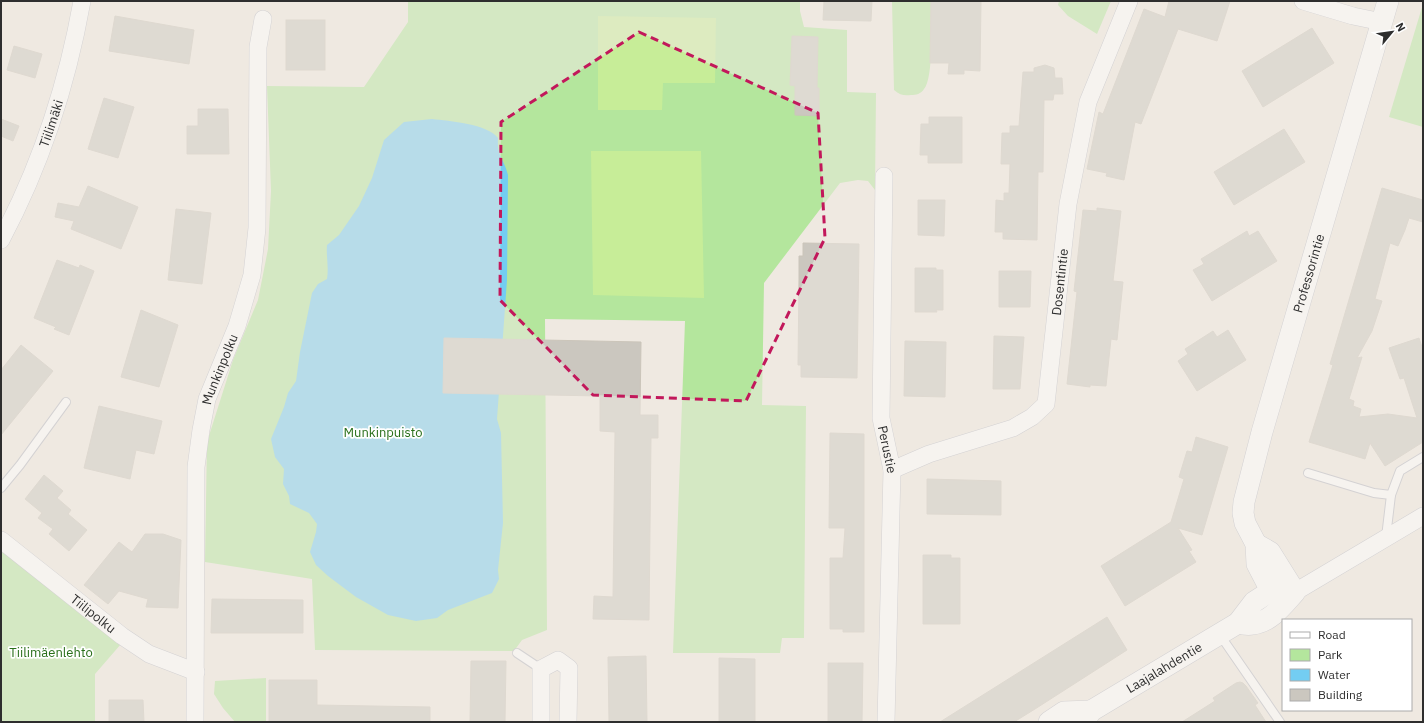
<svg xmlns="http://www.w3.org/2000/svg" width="1424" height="723" viewBox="0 0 1424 723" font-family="'IBM Plex Sans',sans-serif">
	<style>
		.green { fill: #b4e69d }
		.pitch { fill: #c7ed98 }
		.water { fill: #73cdf2 }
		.building { fill: #cbc7bf; stroke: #cbc5ba }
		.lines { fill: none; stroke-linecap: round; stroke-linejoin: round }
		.service-casing { stroke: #b4b6c1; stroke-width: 10 }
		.minor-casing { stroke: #b4b6c1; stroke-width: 18 }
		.tertiary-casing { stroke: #b4b6c1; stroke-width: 22 }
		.service { stroke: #fff; stroke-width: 8 }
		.minor { stroke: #fff; stroke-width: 17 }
		.tertiary { stroke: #fff; stroke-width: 21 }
		.marked { fill: none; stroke: #c2185b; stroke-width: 3; stroke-dasharray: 8 5; stroke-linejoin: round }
		.labels { text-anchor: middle; stroke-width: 3.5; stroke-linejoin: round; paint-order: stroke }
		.street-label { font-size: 13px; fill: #2e2e2e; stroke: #fff }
		.park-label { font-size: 13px; fill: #296f1a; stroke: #fff }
	</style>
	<rect width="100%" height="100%" fill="#efe9e1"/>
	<g class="green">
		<path d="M408 1H800V11L804 27 847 30V92L876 93 875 190 868 181 858 180 840 183 764 283 762 405 806 406 804 638H782L780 653H673L685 321 545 319 547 630 522 640 514 651 315 650 312 579 205 562 207 442 233 360 258 300 268 249 271 191 267 86 364 87 408 22Z"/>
		<path d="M892 1H931C931 18 934 78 924 89 921 94 916 95 911 95 904 96 900 95 894 90Z"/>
		<path d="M1059 1H1111L1097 34 1068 16 1058 5Z"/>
		<path d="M1423 4V127L1389 117Z"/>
		<path d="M1 550 121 644 95 674V722H1Z"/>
		<path d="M266 678V722H235L223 708 214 694 215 681Z"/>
	</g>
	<g class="pitch">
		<path d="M598 16 716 18 715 83H663L662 110H598Z"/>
		<path d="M591 151H701L704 298 593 295Z"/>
	</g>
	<path class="water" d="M432 119C449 121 488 124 498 138 497 158 504 158 508 175L507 280 497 419 501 433 503 523 498 570 499 579 492 593 448 610 437 618 416 621 388 615 356 597 328 576 316 565 310 552 316 532 317 524 309 513 290 504 289 496 283 484 284 469 275 457 271 439 284 407 288 393 296 381 300 352 312 293 318 284 327 279C329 267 326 256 327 245L339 235 359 206 372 178 384 140 404 122Z"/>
	<g class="building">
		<path d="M824 1H872L871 21 823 20Z"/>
		<path d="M931 1H981L980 71 964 70V74H948L949 63H930Z"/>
		<path d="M1169 1H1230L1217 41 1178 29 1141 124 1135 122 1124 180 1106 176 1107 173 1087 169 1099 112 1103 114 1144 9 1165 17Z"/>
		<path d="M115 16 194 30 189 64 109 51Z"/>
		<rect x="286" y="20" width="39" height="50"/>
		<path d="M1312 28 1334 63 1263 107 1242 71Z"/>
		<path d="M792 36 818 37 817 88H819V116L795 115V86L790 85Z"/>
		<path d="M14 46 42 54 35 78 7 70Z"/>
		<path d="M1045 65 1054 68 1055 78H1062L1063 94H1054L1053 100H1044L1043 172H1038L1037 240 1003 239V232H995L996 200 1004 201V193H1009L1010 164H1001L1002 133H1010V126H1019L1023 72H1034V68Z"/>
		<path d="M104 98 134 107 118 158 88 149Z"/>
		<path d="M198 109H228L229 154H187V126H198Z"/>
		<path d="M929 117H962V163H928V155H920L921 124H929Z"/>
		<path d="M1 119 19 126 13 141 1 136Z"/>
		<path d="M1284 129 1305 162 1234 205 1214 172Z"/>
		<path d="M88 186 138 207 121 249 71 229 74 221 55 217 58 203 79 207Z"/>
		<path d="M1382 188 1423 200V222L1409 218 1405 230 1398 246 1390 243 1375 299 1382 301 1372 331 1357 358 1362 357 1349 399 1354 401 1353 406 1361 409 1359 417 1388 414 1417 418 1404 378 1400 379 1389 348 1419 338 1423 350V442L1385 466 1370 443 1365 459 1309 442 1333 365 1330 364Z"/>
		<path d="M918 200H945L944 236 918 235Z"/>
		<path d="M1097 208 1121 211 1113 281 1123 282 1117 340 1111 339 1106 386 1090 385V387L1067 384 1077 292 1074 291 1083 210 1097 211Z"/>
		<path d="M176 209 211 213 202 284 168 280Z"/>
		<path d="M1247 231 1249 236 1258 231 1277 261 1212 301 1193 270 1204 264 1201 259Z"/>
		<path d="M803 243 859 244 857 378 801 377V365H798L799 280V256H803Z"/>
		<path d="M57 260 79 268 80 265 94 271 69 335 54 329 56 327 34 318Z"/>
		<path d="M915 268H936V270H943V310H936L937 312H915Z"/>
		<path d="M999 271H1031L1030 307H999Z"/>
		<path d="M141 310 178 325 159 387 121 377Z"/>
		<path d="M1228 330 1246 360 1197 391 1178 361 1188 354 1185 349 1213 331 1217 337Z"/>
		<path d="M994 336 1024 337 1020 389H993Z"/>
		<path d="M444 338 641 342 640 415H658V438H651L649 620 593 619 594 596 613 597 615 432 600 431V396L443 393Z"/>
		<path d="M905 341 946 342 945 397 904 396Z"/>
		<path d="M21 345 53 371 1 435V370Z"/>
		<path d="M99 406 162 421 154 454 136 450 130 479 84 468Z"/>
		<path d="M830 433 864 434V632H843V629H830V558H843L845 528H829Z"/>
		<path d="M1196 437 1228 447 1202 535 1178 528 1192 550 1189 551 1196 562 1125 606 1101 566 1171 522 1184 479 1179 477 1187 451 1192 452Z"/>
		<path d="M44 475 63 491 57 498 71 510 68 514 87 530 69 551 49 534 53 529 38 518 42 513 25 499Z"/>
		<path d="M927 479 1001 481V515L927 514Z"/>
		<path d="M145 534H163L181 540 178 608 146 607 148 599 119 591 108 604 84 585 119 542 132 552Z"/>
		<path d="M923 555H951V558H960V624H923Z"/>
		<path d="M212 599 303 600V633H211Z"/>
		<path d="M1107 617 1127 650 1035 709 1014 722H940Z"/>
		<path d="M646 656 647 722H609L608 657Z"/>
		<path d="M719 658 755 659V722H719Z"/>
		<path d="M471 661H506L505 722H470Z"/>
		<path d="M828 663H863L862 722H828Z"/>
		<path d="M269 680H317V705L430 707V722H269Z"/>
		<path d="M1240 682 1243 683 1246 686 1258 703 1255 705 1266 722H1182L1215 701 1213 698 1236 683Z"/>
		<path d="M109 700H143L144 722H109Z"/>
	</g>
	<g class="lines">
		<g class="service-casing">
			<g id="service">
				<path d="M1308 473 1374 493 1391 495"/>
				<path d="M1 488 20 465 66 402"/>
				<path d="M1386 537 1391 495 1400 471 1423 457"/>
				<path d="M1220 635 1280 722"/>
				<path d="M517 653 541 669"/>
			</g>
		</g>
		<g class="minor-casing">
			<g id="minor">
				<path d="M1303 1 1353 16 1382 22"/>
				<path id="s1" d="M884 176 881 418 892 470 886 722"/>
				<path id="s2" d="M1 240C41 165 67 85 82 1"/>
				<path id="s3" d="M892 470 929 454 1013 428 1032 417 1046 404 1068 204 1088 102 1129 1"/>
				<path id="s4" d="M1 540 122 636 149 654 196 672"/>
				<path d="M1283 592H1295L1423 516"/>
				<path id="s5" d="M195 722 196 467 201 430 207 399 237 326 252 275 257 228 258 47 263 19"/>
				<path d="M541 722V669L558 660 569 668 568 722"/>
			</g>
		</g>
		<g class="tertiary-casing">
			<g id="tertiary">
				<path d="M1238 623C1242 624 1248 625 1253 624 1271 622 1284 604 1295 592L1270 552 1256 544"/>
				<path d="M1049 722 1064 712 1091 711"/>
				<path id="s6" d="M1084 722 1091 711 1238 623 1254 602 1271 591 1257 564 1256 544 1245 523 1243 513 1244 502 1262 432 1388 1"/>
			</g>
		</g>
		<use href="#service" class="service"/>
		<use href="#minor" class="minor"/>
		<use href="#tertiary" class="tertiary"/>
	</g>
	<path d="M0 0H1424V723H0ZM639 32 818 113 825 238 746 401 593 395 500 300 501 122Z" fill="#efe9e1" fill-opacity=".55" fill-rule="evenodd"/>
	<path class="marked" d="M639 32 818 113 825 238 746 401 593 395 500 300 501 122Z"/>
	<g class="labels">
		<g class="street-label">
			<text dy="5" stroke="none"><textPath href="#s2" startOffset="127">Tiilimäki</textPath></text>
			<text dy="5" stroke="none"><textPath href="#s6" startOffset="564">Professorintie</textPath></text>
			<text dy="5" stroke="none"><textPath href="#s3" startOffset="292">Dosentintie</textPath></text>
			<text dy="5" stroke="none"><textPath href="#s5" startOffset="356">Munkinpolku</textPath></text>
			<text dy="5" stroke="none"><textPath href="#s1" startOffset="274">Perustie</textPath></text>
			<text dy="5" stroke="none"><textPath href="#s4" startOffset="118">Tiilipolku</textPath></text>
			<text dy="5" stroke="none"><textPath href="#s6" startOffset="98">Laajalahdentie</textPath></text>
		</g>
		<g class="park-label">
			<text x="383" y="437">Munkinpuisto</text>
			<text x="51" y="657">Tiilimäenlehto</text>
		</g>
	</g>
	<rect width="1424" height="723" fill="none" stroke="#2e2e2e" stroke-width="4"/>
	<rect x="1282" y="619" width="130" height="92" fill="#ffffff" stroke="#ababab"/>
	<rect x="1290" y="632" width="20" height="6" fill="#ffffff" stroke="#ababab"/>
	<text x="1318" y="639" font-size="12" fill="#2e2e2e">Road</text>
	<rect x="1290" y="649" width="20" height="12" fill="#b4e69d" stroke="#ababab"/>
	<text x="1318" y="659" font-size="12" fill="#2e2e2e">Park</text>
	<rect x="1290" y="669" width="20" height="12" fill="#73cdf2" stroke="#ababab"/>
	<text x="1318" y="679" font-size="12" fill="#2e2e2e">Water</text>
	<rect x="1290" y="689" width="20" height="12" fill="#cbc7bf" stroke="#ababab"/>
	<text x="1318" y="699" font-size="12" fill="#2e2e2e">Building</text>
	<g transform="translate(1392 32) rotate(61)" stroke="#ffffff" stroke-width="3" paint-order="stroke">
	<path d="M0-3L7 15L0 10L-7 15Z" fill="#2e2e2e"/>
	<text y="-6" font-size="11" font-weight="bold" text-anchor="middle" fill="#2e2e2e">N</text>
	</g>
</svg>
